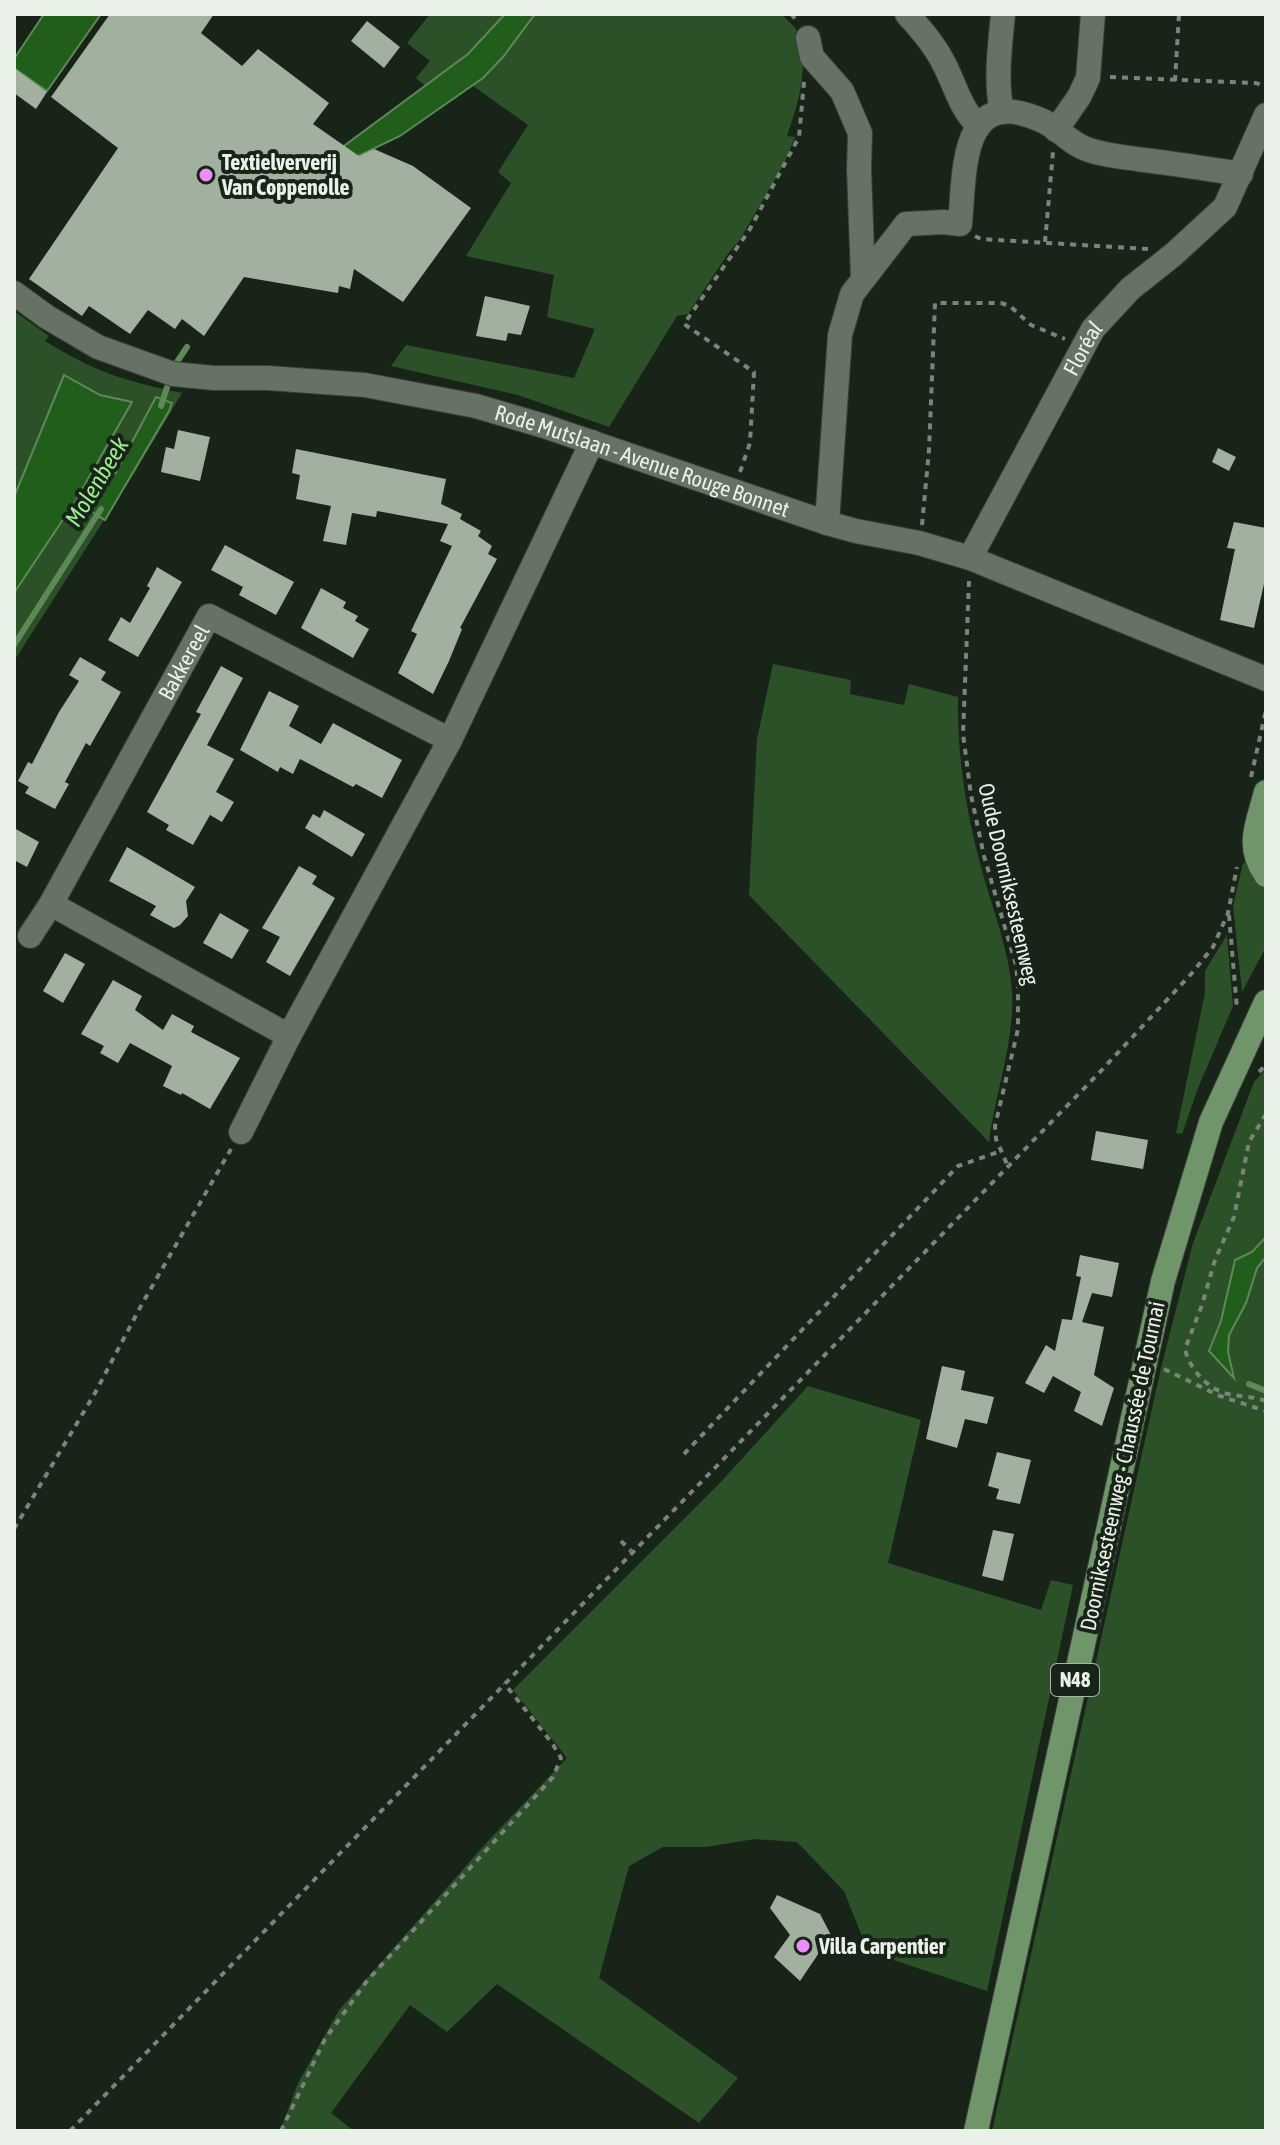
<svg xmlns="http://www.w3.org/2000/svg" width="1280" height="2145" viewBox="0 0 1280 2145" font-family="'Asap Condensed',sans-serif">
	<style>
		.green { fill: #2c5128 }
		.water { fill: #215d1b; stroke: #5d8959; stroke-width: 2 }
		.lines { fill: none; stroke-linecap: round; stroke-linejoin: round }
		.stream { stroke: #5d8959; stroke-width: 6 }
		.building { fill: #a2b0a0 }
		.minor-casing { stroke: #373f36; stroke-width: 26 }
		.major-casing { stroke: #373f36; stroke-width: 26 }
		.path { stroke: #7b847a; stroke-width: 4; stroke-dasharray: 6 6; stroke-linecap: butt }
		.minor { stroke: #667264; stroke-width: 24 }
		.major { stroke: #70956b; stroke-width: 24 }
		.poi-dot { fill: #eb8dfb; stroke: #192418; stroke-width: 3 }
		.labels { text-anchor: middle; stroke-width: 8; stroke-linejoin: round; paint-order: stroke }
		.shield { fill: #192418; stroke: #abb4aa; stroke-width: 2 }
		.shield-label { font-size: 20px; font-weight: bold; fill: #eaf1e9 }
		.poi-label { font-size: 22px; font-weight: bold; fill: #eaf1e9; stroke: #192418; text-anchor: start }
		.street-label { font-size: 22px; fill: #eaf1e9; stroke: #192418 }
		.water-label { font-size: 24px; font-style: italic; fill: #9bed91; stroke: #192418 }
	</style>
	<rect width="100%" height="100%" fill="#192418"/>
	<g class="green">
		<path d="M430 14H781C787 20 795 26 798 33 810 65 798 105 787 136L795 137 784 164 739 241 729 252 688 314 677 316 609 427 518 395 391 366 406 345 574 378 595 329 547 317 554 275 466 256 511 183 498 172 528 125 462 78 438 96 416 78 430 61 407 43Z"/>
		<path d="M14 311 49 336 45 341C95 372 125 381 182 393L136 470 14 661Z"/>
		<path d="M773 664 851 680 850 694 904 705 909 684 958 697C957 759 967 818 984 878 995 915 1009 952 1012 991 1015 1041 995 1093 989 1142L749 895 757 739Z"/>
		<path d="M1243 863 1249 864 1266 892V947L1242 992 1233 906Z"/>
		<path d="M1227 935 1233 1006 1198 1088 1182 1134 1176 1133 1205 993V971Z"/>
		<path d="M1266 1069V2131H992L1161 1368 1193 1243 1254 1082Z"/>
		<path d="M808 1386 921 1420 888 1563 1041 1610 1051 1580 1073 1585 987 1991 890 1959 875 1950 861 1934 844 1891 797 1842 755 1839 705 1847H663L629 1866 599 1978 738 2078 699 2123 497 1984 447 2032 410 2005 331 2113 354 2131H280L298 2083 339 2010 488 1841 567 1758 513 1690 719 1484Z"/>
	</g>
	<g class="water">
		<path d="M44 14H101L47 91 14 68V59Z"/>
		<path d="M505 14H535L503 57 483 78 400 136 315 177 325 160 468 54Z"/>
		<path d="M64 375 100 395 132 402 76 500 14 593V497Z"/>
		<path d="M156 397 172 403 169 411 105 520 89 510 116 472Z"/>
		<path d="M1266 1237V1257L1257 1268 1246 1303 1229 1335 1228 1352 1234 1378 1209 1351 1221 1321 1235 1260 1252 1252Z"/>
	</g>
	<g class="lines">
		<g class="stream">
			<path d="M173 368 187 347"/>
			<path d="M161 406 170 378"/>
			<path d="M14 645 101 509"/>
			<path d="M1249 1384 1266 1391"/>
		</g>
	</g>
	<g class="building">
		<path d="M110 14H214L201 33 242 66 258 49 329 103 313 124 359 156 374 149 413 166 471 208 403 302 354 269 350 289 339 286 338 293 244 277 204 336 182 319 175 329 148 310 130 334 89 306 82 316 29 279 118 148 51 97Z"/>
		<path d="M367 21 400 47 384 68 351 41Z"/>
		<path d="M14 68 47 92 36 109 14 93Z"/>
		<path d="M485 296 530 306 521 335 508 333 506 341 476 336Z"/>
		<path d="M178 430 210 437 200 481 161 472 166 447 174 449Z"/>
		<path d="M1218 448 1236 457 1229 471 1212 462Z"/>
		<path d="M296 449 446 479 441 504 462 514 460 519 481 531 478 536 492 546 488 554 497 559 460 628 462 629 449 661 433 694 398 673 417 634 411 631 452 546 440 541 448 524 377 511 376 517 352 513 346 545 323 541 331 506 296 499 300 475 292 473Z"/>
		<path d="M1234 522 1266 528V575L1254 628 1220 620 1235 549 1227 548Z"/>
		<path d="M225 545 294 582 276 615 239 595 243 587 211 570Z"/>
		<path d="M157 567 182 582 138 657 108 640 121 617 130 623 150 588 147 586Z"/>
		<path d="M321 588 346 602 343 608 358 616 355 621 369 629 353 658 301 628Z"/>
		<path d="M80 657 106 672 101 680 121 692 90 746 86 743 65 782 69 784 55 809 25 793 29 787 18 781 28 762 32 764 59 712 79 681 69 675Z"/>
		<path d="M221 666 243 678 207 745 234 759 216 792 234 802 222 822 210 815 193 845 166 830 169 825 147 812 201 714 196 712Z"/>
		<path d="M269 691 299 706 289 726 321 744 333 723 402 760 382 798 356 784 353 787 300 759 293 774 280 767 278 772 240 750Z"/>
		<path d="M324 810 365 834 352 857 305 828 313 814 320 818Z"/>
		<path d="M14 828 39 842 27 867 14 860Z"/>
		<path d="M127 847 195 887 186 901 188 916 180 925 174 928 150 915 156 906 109 881Z"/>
		<path d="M299 866 317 876 312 884 335 898 290 976 266 962 280 937 262 928Z"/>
		<path d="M220 913 249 930 232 959 203 943Z"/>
		<path d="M65 953 85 964 63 1003 43 991Z"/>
		<path d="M113 980 142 996 135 1010 163 1030 172 1014 194 1026 191 1032 240 1058 210 1109 182 1093 181 1095 163 1086 172 1066 130 1043 118 1063 100 1053 104 1046 81 1034Z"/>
		<path d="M1096 1131 1148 1140 1143 1169 1091 1160Z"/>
		<path d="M1080 1255 1119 1263 1112 1297 1092 1293 1082 1322 1104 1327 1094 1375 1114 1388 1102 1426 1074 1411 1081 1392 1053 1376 1044 1393 1025 1383 1046 1345 1055 1351 1062 1319 1072 1320 1081 1277 1076 1276Z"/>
		<path d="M942 1366 965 1371 961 1390 994 1397 987 1424 965 1419 957 1448 926 1439Z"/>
		<path d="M997 1452 1031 1460 1020 1504 996 1499 999 1489 988 1486Z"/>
		<path d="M993 1530 1014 1534 1003 1581 982 1576Z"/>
		<path d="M777 1895 820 1914 831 1935 800 1981 774 1957 790 1935 770 1908Z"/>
	</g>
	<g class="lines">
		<g class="minor-casing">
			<g id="minor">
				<path d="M907 14C920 28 933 43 942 60 955 83 959 108 979 126"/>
				<path d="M808 38 812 57 842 91 860 133 859 169 863 279"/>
				<path d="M1002 112C995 80 1000 47 1003 14"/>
				<path d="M1056 130 1079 97 1088 78 1093 14"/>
				<path id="s1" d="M14 293 47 317 98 347 173 374 214 378H268L365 385 476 406 544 426 827 523 856 531 919 543 970 558 1266 679"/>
				<path d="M827 523 840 335 852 294 906 224 943 222 960 224C965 169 960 83 1043 121 1060 129 1070 144 1089 150 1107 156 1125 157 1144 160 1176 164 1209 169 1241 174"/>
				<path id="s2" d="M970 558 1093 329 1130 289 1174 254 1225 207 1266 115"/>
				<path d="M51 904 289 1036"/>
				<path id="s3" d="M30 936 51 904 209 616 450 740"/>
				<path d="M241 1132 289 1036 450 740 592 442"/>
			</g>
		</g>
		<g class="major-casing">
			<g id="major">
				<path d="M1266 792C1258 824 1245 845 1266 875"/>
				<path d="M976 2131 1163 1281 1211 1122 1266 1002"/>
			</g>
		</g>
		<g class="path">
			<path d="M791 14 798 22"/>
			<path d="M1110 77 1256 83 1266 87"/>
			<path d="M1175 81 1179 14"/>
			<path d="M975 236 981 239 1148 249"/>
			<path d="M1045 242 1053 152"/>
			<path d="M740 472 750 443 754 372 684 324 750 229 799 137 804 82"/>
			<path d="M922 525 929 450 935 303H1001L1010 306 1031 325 1065 339"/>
			<path d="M969 581 963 734 971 795 984 856 1016 965 1018 987V1029L995 1126 996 1139 1007 1164"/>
			<path d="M1251 777 1266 710"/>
			<path d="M1229 915 1237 1009"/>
			<path d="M1259 1072 1266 1065"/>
			<path d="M1266 1114 1249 1142 1234 1217 1215 1260 1202 1305 1185 1349C1189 1368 1207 1389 1228 1394 1241 1397 1253 1396 1266 1401"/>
			<path d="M1164 1369 1220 1396 1266 1411"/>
			<path d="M684 1454 958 1166 1001 1151"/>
			<path d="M14 1529 95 1393 142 1304 231 1149"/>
			<path d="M621 1541 631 1551"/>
			<path d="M70 2131 1099 1073 1192 973 1213 947 1228 913 1237 867"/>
			<path d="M281 2131 325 2039 367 1981 553 1777 561 1758 552 1743 504 1683"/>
		</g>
		<use href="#minor" class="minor"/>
		<use href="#major" class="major"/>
	</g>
	<g class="poi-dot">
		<circle cx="206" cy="175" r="8"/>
		<circle cx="803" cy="1946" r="8"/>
	</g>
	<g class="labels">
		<rect class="shield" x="1051" y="1664" width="48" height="32" rx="6"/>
		<g class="shield-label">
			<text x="1075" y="1687">N48</text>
		</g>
		<g class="poi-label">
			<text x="222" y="170">Textielververij<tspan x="222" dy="25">Van Coppenolle</tspan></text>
			<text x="819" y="1954">Villa Carpentier</text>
		</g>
		<g class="street-label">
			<text dy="8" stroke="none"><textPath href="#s2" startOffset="238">Floréal</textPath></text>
			<text dy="8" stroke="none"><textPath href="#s1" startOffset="660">Rode Mutslaan - Avenue Rouge Bonnet</textPath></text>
			<text dy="8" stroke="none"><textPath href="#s3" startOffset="314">Bakkereel</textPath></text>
			<text transform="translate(1009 884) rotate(77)" y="8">Oude Doorniksesteenweg</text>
			<text transform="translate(1122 1466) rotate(-78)" y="8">Doorniksesteenweg - Chaussée de Tournai</text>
		</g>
		<g class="water-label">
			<text transform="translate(97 482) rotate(-59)" y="8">Molenbeek</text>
		</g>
	</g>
	<rect width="1280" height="2145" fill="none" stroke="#eaf1e9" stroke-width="32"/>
</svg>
